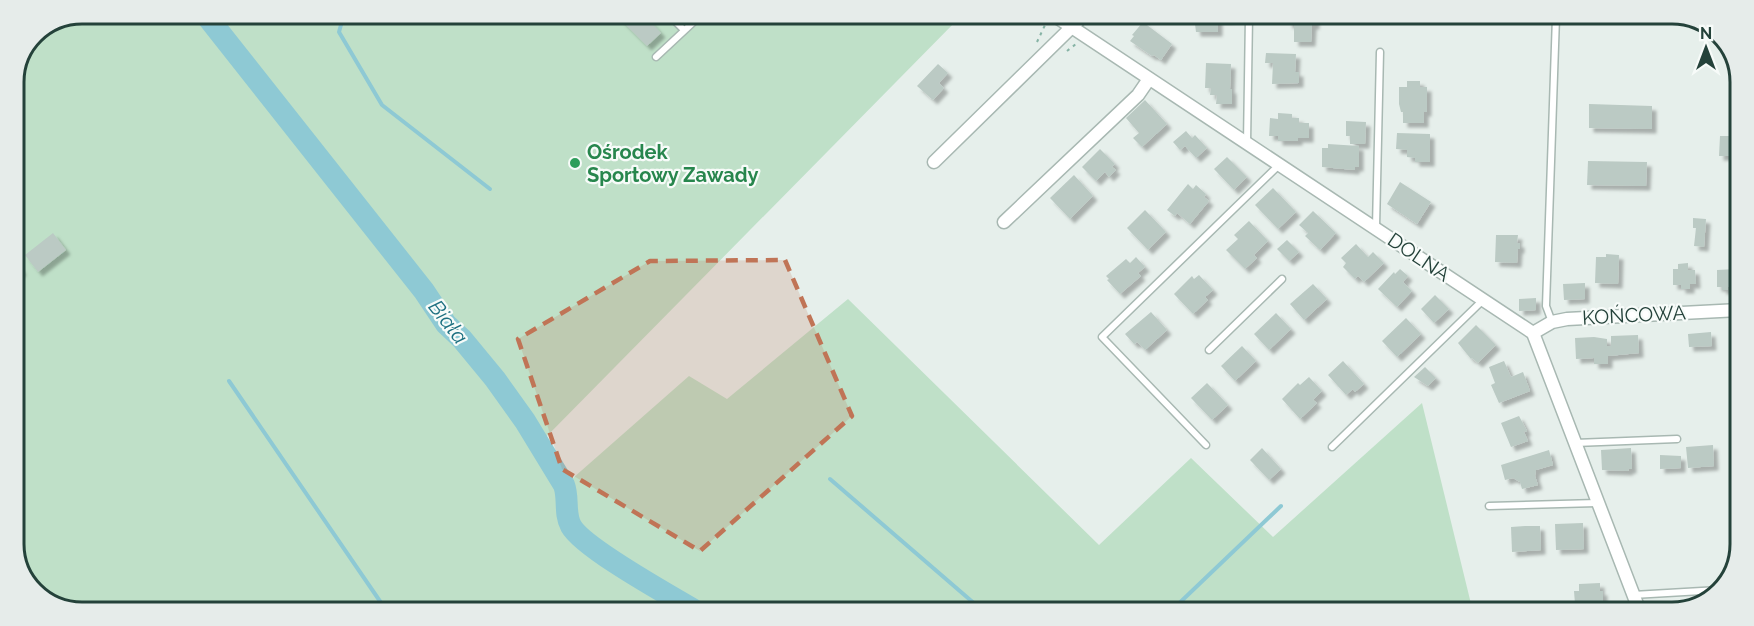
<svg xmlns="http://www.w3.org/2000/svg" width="1754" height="626" viewBox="0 0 1754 626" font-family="Raleway,sans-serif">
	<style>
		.green { fill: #bfe0c8 }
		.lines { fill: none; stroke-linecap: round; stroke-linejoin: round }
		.stream { stroke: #8ec9d4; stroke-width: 4 }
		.river { stroke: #8ec9d4; stroke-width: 22 }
		.building { fill: #bbcac4; filter: url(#shadow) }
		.service-casing { stroke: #a8b8b2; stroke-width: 9 }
		.minor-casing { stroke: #a8b8b2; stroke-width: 15 }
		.path { stroke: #86b3a5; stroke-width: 2; stroke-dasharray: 3 4.5; stroke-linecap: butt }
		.service { stroke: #fff; stroke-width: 6 }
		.minor { stroke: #fff; stroke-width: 12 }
		.marked { fill: #c07456; fill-opacity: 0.2; stroke: #c07456; stroke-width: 4.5; stroke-dasharray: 12 8; stroke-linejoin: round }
		.leisure-dot { fill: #2e9e5b; stroke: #f7fbf9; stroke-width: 2 }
		.labels { text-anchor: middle; stroke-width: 4.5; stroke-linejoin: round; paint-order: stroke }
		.leisure-label { font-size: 20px; font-weight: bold; fill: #27864d; stroke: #f7fbf9; text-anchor: start }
		.street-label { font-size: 20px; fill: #24423a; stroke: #f7fbf9 }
		.water-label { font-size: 21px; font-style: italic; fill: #1c6f80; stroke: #f7fbf9 }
		.rim { fill: none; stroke: #24423a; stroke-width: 3 }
	</style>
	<defs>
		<filter id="shadow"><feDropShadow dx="4.5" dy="4.5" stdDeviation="1.5" flood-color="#0004"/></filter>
	</defs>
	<rect width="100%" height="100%" fill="#e6efeb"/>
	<path class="green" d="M82 14 962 15 545 438 573 478 689 376 727 399 848 299 1099 545 1191 458 1273 537 1422 403 1473 612 60 609 28 586 14 549V133L24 124 14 112V78L34 33Z"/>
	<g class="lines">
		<g class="stream">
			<path d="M344 14 339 32 382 105 490 189"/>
			<path d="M229 381 386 610"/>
			<path d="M830 479 983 611"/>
			<path d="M1171 611 1281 506"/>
		</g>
		<path class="river" d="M205 14 424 291 446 324 462 339 495 379 525 421 564 485C569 498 564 513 571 526 583 548 669 595 694 610"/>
	</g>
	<g class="building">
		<path d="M616 15H644L661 33 647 46Z"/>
		<path d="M1194 16H1230L1229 19H1218V32H1196Z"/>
		<path d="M1288 16H1315V25H1312L1311 42H1294V24H1288Z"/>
		<path d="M1143 22 1172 44 1161 60 1154 55 1152 56 1130 41 1134 36 1132 35Z"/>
		<path d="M1266 53 1296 54 1295 72H1299V83L1272 84 1273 63H1265Z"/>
		<path d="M1206 63 1231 64 1230 89H1232V104H1216L1217 95H1210L1211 88H1205Z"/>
		<path d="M938 64 948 73 939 83 944 88 933 100 917 86Z"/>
		<path d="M1407 81H1420V87H1427V112H1424V123H1403V112H1401L1399 104V87H1407Z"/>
		<path d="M1145 100 1167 124 1142 147 1133 138 1139 133 1126 118Z"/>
		<path d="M1589 104 1652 106V129L1589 128Z"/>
		<path d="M1278 113 1292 114V118H1299V123H1309V138H1298V141H1278V136H1269L1270 118 1278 119Z"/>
		<path d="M1346 121 1366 122 1365 144H1350V136H1346Z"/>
		<path d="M1186 131 1192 138 1195 135 1207 148 1196 158 1185 146 1180 150 1173 142Z"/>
		<path d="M1397 133 1430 134V162H1415V158L1407 157V150L1396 149Z"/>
		<path d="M1720 136H1734V141H1740V156H1719Z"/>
		<path d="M1328 144 1359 146V167H1355V170L1322 167V148H1328Z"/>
		<path d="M1100 149 1115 164 1112 167 1116 170 1109 177 1105 172 1096 181 1082 167Z"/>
		<path d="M1227 157 1247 177 1234 190 1214 169Z"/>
		<path d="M1588 161 1647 162 1646 186 1587 185Z"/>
		<path d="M1074 175 1093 196 1070 219 1050 198Z"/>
		<path d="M1400 182 1431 202 1417 224 1387 204Z"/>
		<path d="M1188 184 1193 189 1196 185 1206 194 1204 197 1209 201 1190 224 1177 213 1175 216 1167 210Z"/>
		<path d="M1273 188 1296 212 1278 229 1255 205Z"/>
		<path d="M1145 210 1166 232 1148 250 1127 228Z"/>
		<path d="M1313 211 1336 233 1320 250 1305 236 1308 233 1299 225Z"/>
		<path d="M1693 218 1706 219 1704 247 1694 246 1696 228H1693Z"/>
		<path d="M1249 221 1268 241 1254 255 1257 258 1245 269 1226 250 1238 239 1234 235Z"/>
		<path d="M53 233 66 250 38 272 25 255Z"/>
		<path d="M1496 235H1518L1517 243H1520V249H1518L1517 263 1495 262Z"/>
		<path d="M1287 240 1299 252 1289 261 1277 249Z"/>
		<path d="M1356 244 1368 257 1373 252 1384 263 1364 282 1358 276 1355 279 1343 267 1346 263 1341 258Z"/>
		<path d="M1606 254 1619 255 1618 284 1595 283 1596 257H1606Z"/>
		<path d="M1136 257 1145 267 1138 273 1141 276 1120 294 1107 280 1109 279 1106 276 1126 259 1130 263Z"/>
		<path d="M14 259 22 271 14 277Z"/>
		<path d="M1688 263V270H1695L1696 284H1690V289H1681V285H1673V269H1678V264Z"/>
		<path d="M1400 269 1408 276 1403 282 1412 291 1397 307 1378 289 1394 272 1395 274Z"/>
		<path d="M1736 269V287H1728V290H1722V287H1717V270Z"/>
		<path d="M1199 275 1213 290 1205 297 1208 300 1193 314 1174 294 1192 276 1194 279Z"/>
		<path d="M1585 283V299L1564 300 1563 284Z"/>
		<path d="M1313 284 1327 299 1304 320 1290 304Z"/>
		<path d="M1435 295 1449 309 1434 323 1421 309Z"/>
		<path d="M1536 298V310L1519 311V299Z"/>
		<path d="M1151 312 1167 330 1145 350 1137 342 1134 344 1125 334Z"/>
		<path d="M1276 313 1291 329 1269 350 1254 334Z"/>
		<path d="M1406 318 1421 334 1397 357 1382 341Z"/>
		<path d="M1476 325 1496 345 1478 363 1472 358 1471 359 1458 343Z"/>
		<path d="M1711 332 1712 346 1689 347 1688 334Z"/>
		<path d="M1638 335 1639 353 1608 356V364H1594V358L1576 359 1575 338 1594 337 1607 339V346H1611V336Z"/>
		<path d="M1242 346 1256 361 1235 381 1221 366Z"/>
		<path d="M1343 361 1364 384 1355 392 1353 389 1346 395 1328 375Z"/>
		<path d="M1504 361 1511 377 1523 372 1530 391 1499 403 1491 385 1495 383 1489 367Z"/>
		<path d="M1425 367 1436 378 1428 386 1414 377Z"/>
		<path d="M1309 377 1322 391 1313 400 1317 403 1300 419 1282 399 1298 383 1300 385Z"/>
		<path d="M1207 383 1228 405 1212 420 1191 398Z"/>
		<path d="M1519 416 1527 431 1524 432 1528 441 1511 447 1501 423Z"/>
		<path d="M1713 445 1714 466 1688 468 1686 447Z"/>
		<path d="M1262 448 1281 469 1269 480 1250 460Z"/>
		<path d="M1631 448 1632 469H1628L1629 471 1602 470 1601 450Z"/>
		<path d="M1549 450 1553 465 1536 470 1535 476 1538 485 1522 489 1520 482 1513 478 1505 480 1501 465Z"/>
		<path d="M1660 455 1681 456V468L1660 469Z"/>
		<path d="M1583 523 1584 549 1556 550 1555 524Z"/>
		<path d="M1525 526H1540L1541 550 1512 552 1511 527Z"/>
		<path d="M1600 583V591H1603V607L1597 612H1580V603L1575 604 1574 591H1579V584Z"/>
		<path d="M1660 608H1673V609L1681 610 1673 612H1660Z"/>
	</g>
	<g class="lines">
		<g class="service-casing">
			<g id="service">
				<path d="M669 15 684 30"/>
				<path d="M656 57 701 15"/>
				<path d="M1247 143 1249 16"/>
				<path d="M1376 227 1380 52"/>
				<path d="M1552 322 1546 306 1556 17"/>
				<path d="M1209 350 1282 279"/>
				<path d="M1575 443 1677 439"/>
				<path d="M1206 445 1102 337 1279 165"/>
				<path d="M1332 447 1483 300"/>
				<path d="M1489 506 1597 503"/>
				<path d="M1633 595 1719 590"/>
			</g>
		</g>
		<g class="minor-casing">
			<g id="minor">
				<path d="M1055 16 1533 333 1640 612"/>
				<path d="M934 162 1083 16"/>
				<path d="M1004 222 1138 95 1149 79"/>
				<path d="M1533 333 1552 322 1567 319 1739 310"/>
			</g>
		</g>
		<g class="path">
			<path d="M1037 42 1046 23"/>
			<path d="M1067 51 1076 44"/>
		</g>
		<use href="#service" class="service"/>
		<use href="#minor" class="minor"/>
	</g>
	<path class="marked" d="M785 260 852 416 700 551 562 469 518 339 650 261Z"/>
	<circle class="leisure-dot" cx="575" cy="163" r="6"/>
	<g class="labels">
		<g class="leisure-label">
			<text x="587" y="159">Ośrodek<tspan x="587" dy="23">Sportowy Zawady</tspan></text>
		</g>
		<g class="street-label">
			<text transform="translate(1419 257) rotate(34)" y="7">DOLNA</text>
			<text transform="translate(1634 315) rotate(-3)" y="7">KOŃCOWA</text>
		</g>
		<g class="water-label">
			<text transform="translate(448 322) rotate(52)" y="7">Biała</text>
		</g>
	</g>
	<path d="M0 0H1754V626H0ZM82 24H1672A58 58 0 0 1 1730 82V544A58 58 0 0 1 1672 602H82A58 58 0 0 1 24 544V82A58 58 0 0 1 82 24Z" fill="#e6ecea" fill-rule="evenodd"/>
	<path class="rim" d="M82 24H1672A58 58 0 0 1 1730 82V544A58 58 0 0 1 1672 602H82A58 58 0 0 1 24 544V82A58 58 0 0 1 82 24Z"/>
	<g transform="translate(1706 48)" stroke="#f7fbf9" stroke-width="4.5" paint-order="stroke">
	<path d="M0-4.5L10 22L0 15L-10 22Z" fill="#24423a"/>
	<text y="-9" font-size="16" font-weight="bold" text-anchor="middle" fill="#24423a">N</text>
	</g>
</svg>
